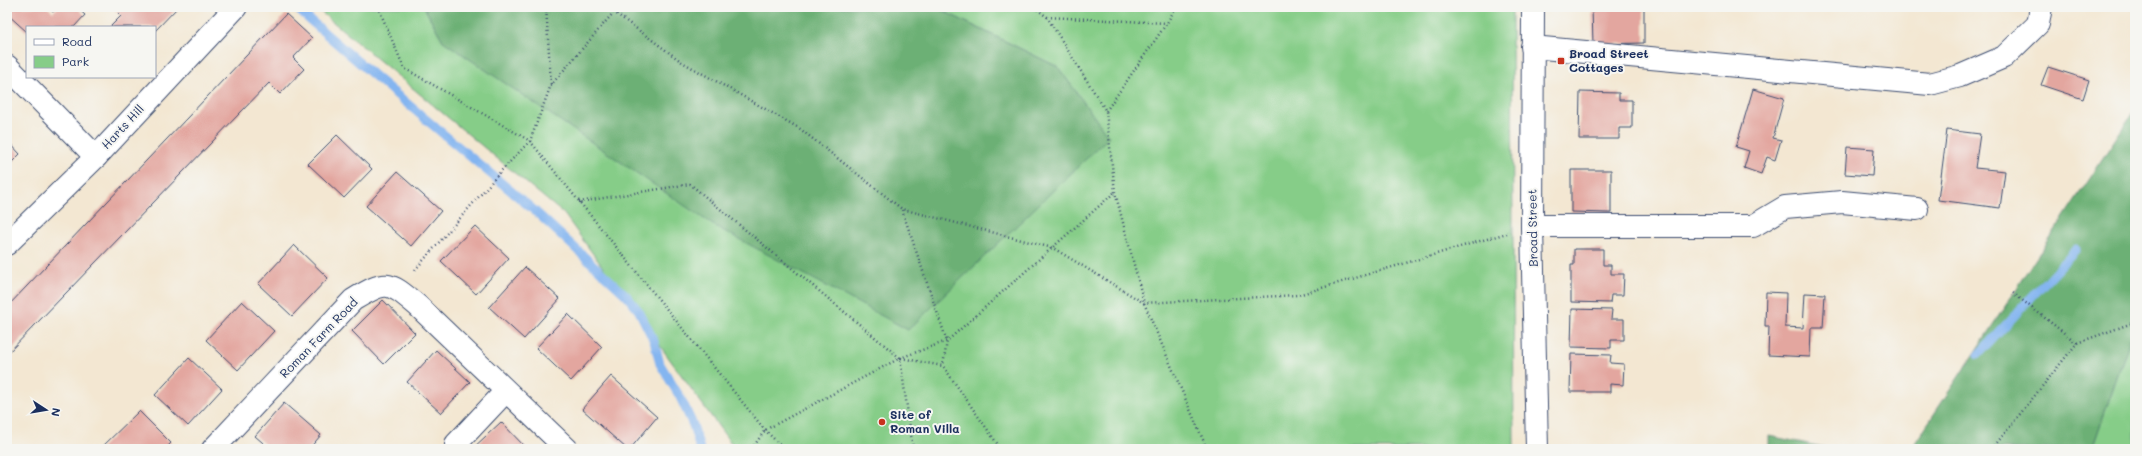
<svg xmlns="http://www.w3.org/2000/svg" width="2142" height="456" viewBox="0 0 2142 456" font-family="Mali,sans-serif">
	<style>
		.green { fill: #86cd88; stroke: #507e73 }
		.forest { fill: #6cb074; stroke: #447069 }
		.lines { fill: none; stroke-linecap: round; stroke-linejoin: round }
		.stream { stroke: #84b5f0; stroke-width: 9 }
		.building { fill: #e3a69f }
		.minor-casing { stroke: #3b4b6f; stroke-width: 24 }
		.path { stroke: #3b4b6f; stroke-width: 2.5; stroke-dasharray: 1 3; stroke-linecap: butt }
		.minor { stroke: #fff; stroke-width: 22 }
		.poi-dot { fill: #c8321e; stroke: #f6f6f2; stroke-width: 1.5 }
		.labels { text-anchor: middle; stroke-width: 4; stroke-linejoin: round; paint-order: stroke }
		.poi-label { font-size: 12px; font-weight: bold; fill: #1b2f5e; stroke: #f6f6f2; text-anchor: start }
		.street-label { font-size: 12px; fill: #1b2f5e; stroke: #f6f6f2 }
	</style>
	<rect width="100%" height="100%" fill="#f6f6f2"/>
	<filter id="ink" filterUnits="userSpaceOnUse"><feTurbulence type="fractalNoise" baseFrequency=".025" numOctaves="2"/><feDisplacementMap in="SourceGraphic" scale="8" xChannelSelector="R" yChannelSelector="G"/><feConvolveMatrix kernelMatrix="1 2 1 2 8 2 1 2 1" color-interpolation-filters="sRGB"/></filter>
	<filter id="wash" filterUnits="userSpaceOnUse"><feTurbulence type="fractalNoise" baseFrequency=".012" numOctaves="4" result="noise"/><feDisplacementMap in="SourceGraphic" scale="16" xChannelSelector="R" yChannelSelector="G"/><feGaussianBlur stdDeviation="0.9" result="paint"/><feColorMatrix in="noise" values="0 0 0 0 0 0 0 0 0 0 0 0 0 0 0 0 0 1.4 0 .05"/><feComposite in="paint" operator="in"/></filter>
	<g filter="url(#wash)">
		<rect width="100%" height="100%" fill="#f3e7d2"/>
		<g class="green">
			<path d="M315 7H424L443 41 1058 67 935 7H1512L1514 449H735L564 214Z"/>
			<path d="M2135 325V449H2092Z"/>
		</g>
		<g class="forest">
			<path d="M424 7H935L1058 67 1109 137 908 330 713 225 443 41Z"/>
			<path d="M2135 109V325L2092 449H1911Z"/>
			<path d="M1769 436 1833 449H1769Z"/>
		</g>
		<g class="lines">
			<g class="stream">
				<path d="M295 7 378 79 536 212 626 295 639 311 654 341 660 364 680 397 693 425 700 449"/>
				<path d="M1978 355 2076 249"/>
			</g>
		</g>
		<g id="blocks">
			<g class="building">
				<path d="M13 7H47L53 12 58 7H76L85 15 74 27H27V32L7 14Z"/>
				<path d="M112 7H178L155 31V27H110L121 16Z"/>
				<path d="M1592 7H1644V43L1593 44Z"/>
				<path d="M286 14 312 38 293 58 304 69 280 94 269 83 7 354V307Z"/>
				<path d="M2048 67 2089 80 2083 99 2041 85Z"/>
				<path d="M1753 89 1784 98 1773 138 1781 140 1775 160 1767 157 1761 174 1744 168 1749 151 1736 147Z"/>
				<path d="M1580 92 1619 93V100H1632V128H1619V139H1579Z"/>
				<path d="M1947 130 1980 134 1975 168 2005 171 2000 208 1938 200Z"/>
				<path d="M337 135 372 169 344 198 308 164Z"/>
				<path d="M7 140 20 154 7 167Z"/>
				<path d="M1847 147 1874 149 1872 176 1845 174Z"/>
				<path d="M1571 170H1611V213L1571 212Z"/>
				<path d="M397 172 441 211 411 246 366 206Z"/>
				<path d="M475 226 509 258 476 294 441 261Z"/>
				<path d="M294 245 328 278 292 316 258 284Z"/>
				<path d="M1574 249H1603V265H1611V274H1624L1623 295H1611L1610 303 1571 302V265H1574Z"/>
				<path d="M525 267 560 299 524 339 489 307Z"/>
				<path d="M1766 292 1786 293 1785 327 1803 328 1805 293 1825 294 1823 328H1811L1810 357 1768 355 1769 326H1765Z"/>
				<path d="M383 300 415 333 384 364 352 331Z"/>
				<path d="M242 301 274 331 238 370 206 340Z"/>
				<path d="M1572 309 1612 310 1611 319H1624V340H1611V348L1571 347Z"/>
				<path d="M568 314 602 347 571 381 536 348Z"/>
				<path d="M436 350 470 382 441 413 407 382Z"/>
				<path d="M1571 354 1611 355 1610 363 1624 364 1623 385 1610 384V392H1570Z"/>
				<path d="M189 358 222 389 188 426 155 395Z"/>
				<path d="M611 376 657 417 630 449H627L582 409Z"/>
				<path d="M284 403 321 435 309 449H270L255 436Z"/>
				<path d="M139 411 171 443 165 449H100Z"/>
				<path d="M501 422 527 449H472Z"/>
			</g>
		</g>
	</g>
	<g filter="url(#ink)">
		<use href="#blocks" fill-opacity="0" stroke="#3b4b6f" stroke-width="1"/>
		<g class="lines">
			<g class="minor-casing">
				<g id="minor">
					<path d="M1533 7 1532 226 1537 449"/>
					<path d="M1532 47 1930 84 1960 76 2004 57 2038 24 2041 7"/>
					<path d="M7 66 96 157"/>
					<path d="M1532 226H1753L1785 207 1842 202 1917 209"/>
					<path d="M7 244 96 157 236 7"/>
					<path d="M456 444 505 392"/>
					<path d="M213 449 353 300C387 279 388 281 418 306L567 449"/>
				</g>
			</g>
			<g class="path">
				<path d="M378 7 404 68 530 141 765 430 784 449"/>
				<path d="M546 7 551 84"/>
				<path d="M607 7 682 62 799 128 902 209 1053 248 1144 303 1298 295 1507 233"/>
				<path d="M1034 7 1047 17 1106 111 1115 192 1144 303 1207 449"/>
				<path d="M1047 17 1167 23"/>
				<path d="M1106 111 1167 23 1176 7"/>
				<path d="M579 202 690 184 900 358 913 449"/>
				<path d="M902 210 947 341 943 366"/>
				<path d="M415 270 502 170 530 141 551 85 614 12"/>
				<path d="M2013 293 2077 343"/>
				<path d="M901 358 943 366 1001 449"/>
				<path d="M752 449 765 430 900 358 947 341 1115 192"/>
				<path d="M1992 449 2077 343 2135 322"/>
			</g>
			<use href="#minor" class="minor"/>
		</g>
	</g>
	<g class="poi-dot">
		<rect x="1557" y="57" width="8" height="8" rx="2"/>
		<circle cx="882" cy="422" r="4"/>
	</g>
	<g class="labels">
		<g class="poi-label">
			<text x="1569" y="58">Broad Street<tspan x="1569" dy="14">Cottages</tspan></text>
			<text x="890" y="419">Site of<tspan x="890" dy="14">Roman Villa</tspan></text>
		</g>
		<g class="street-label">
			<text transform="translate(123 127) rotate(-47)" y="4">Harts Hill</text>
			<text transform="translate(1533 228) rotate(-91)" y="4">Broad Street</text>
			<text transform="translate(319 338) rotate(-46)" y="4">Roman Farm Road</text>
		</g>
	</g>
	<rect width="2142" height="456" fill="none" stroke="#f6f6f2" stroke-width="24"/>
	<rect x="26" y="26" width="130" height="52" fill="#f6f6f2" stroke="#9ea6b7"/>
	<rect x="34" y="39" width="20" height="6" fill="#ffffff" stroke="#9ea6b7"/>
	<text x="62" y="46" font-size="12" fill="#1b2f5e">Road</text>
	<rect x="34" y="56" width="20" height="12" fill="#86cd88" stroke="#9ea6b7"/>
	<text x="62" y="66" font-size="12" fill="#1b2f5e">Park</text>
	<g transform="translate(46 410) rotate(102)" stroke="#f6f6f2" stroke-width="3" paint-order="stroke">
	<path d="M0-3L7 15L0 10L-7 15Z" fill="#1b2f5e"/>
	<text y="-6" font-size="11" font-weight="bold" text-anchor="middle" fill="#1b2f5e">N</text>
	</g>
</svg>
